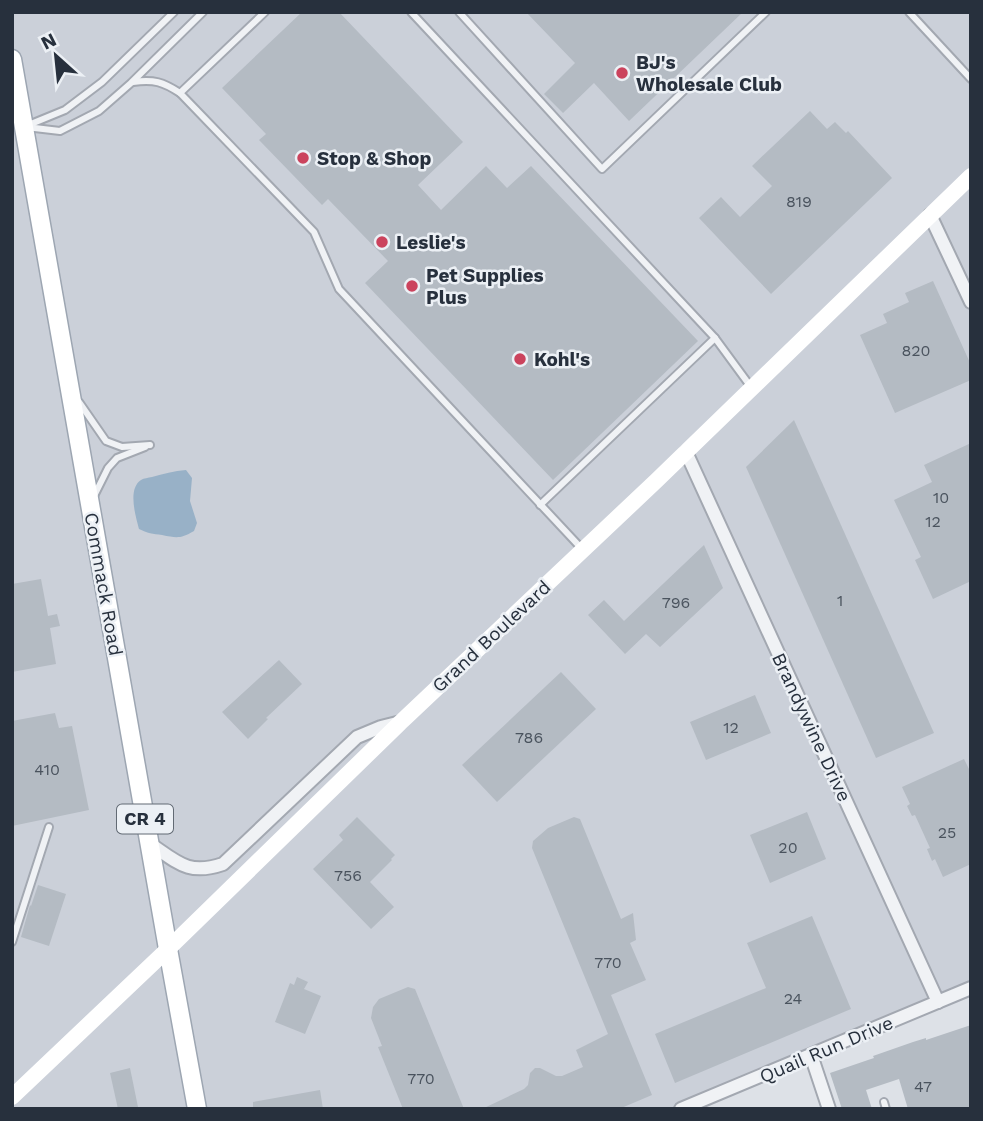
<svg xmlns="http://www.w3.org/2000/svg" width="983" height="1121" viewBox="0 0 983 1121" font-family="'Work Sans',sans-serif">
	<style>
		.built { fill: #cbd0d9 }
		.water { fill: #98b1c7 }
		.building { fill: #b4bbc3 }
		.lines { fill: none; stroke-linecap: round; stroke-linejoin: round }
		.lane-casing { stroke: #a3a8b1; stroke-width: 10 }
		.street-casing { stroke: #a3a8b1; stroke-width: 16 }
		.primary-casing { stroke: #9da6b2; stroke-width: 21 }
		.lane { stroke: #f0f2f5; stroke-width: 6 }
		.street { stroke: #f0f2f5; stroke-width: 12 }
		.secondary { stroke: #fff; stroke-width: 16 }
		.primary { stroke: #fff; stroke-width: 18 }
		.poi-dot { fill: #cb435d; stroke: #ecf0f5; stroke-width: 2.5 }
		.labels { text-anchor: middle; stroke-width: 5; stroke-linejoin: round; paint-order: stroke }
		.number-label { font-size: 16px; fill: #4a535e }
		.shield { fill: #ecf0f5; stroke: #626a74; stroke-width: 2 }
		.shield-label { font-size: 18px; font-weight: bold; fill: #27303d }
		.poi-label { font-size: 19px; font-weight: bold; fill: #27303d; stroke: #ecf0f5; text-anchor: start }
		.street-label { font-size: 19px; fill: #27303d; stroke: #ecf0f5 }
	</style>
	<rect width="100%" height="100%" fill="#dde1e7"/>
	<path class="built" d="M12 12H971V988L681 1109H12Z"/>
	<path class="water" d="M186 470 192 478 190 501 197 523 194 531C180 539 177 538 162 535 153 534 147 533 139 529 136 517 127 489 141 480 144 478 148 478 152 477 163 474 174 471 186 470Z"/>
	<g class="building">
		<path d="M302 12H339L463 142 418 185 441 210 486 166 507 188 531 166 698 341 553 480 365 283 388 261 328 199 322 205 259 140 266 134 222 88Z"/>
		<path d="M526 12H743L629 121 594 83 563 113 544 94 575 63Z"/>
		<path d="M810 111 827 129 835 122 846 133 848 131 892 178 771 294 699 218 721 197 740 217 772 186 752 166Z"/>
		<path d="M933 281 971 365V380L895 413 860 335 887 323 883 314 909 302 905 293Z"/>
		<path d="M794 420 934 733 876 758 746 467Z"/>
		<path d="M971 443V581L933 599 915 560 921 557 894 500 932 482 924 465Z"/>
		<path d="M704 545 723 588 660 647 646 634 625 654 588 615 604 600 624 621Z"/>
		<path d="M41 579 48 616 57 614 60 626 50 628 56 664 12 672V584Z"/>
		<path d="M279 660 302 684 266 718 268 719 248 739 222 712Z"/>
		<path d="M561 672 596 709 497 802 462 765Z"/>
		<path d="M755 695 771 733 706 760 690 722Z"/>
		<path d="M55 713 59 728 72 726 89 810 12 826V721Z"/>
		<path d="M964 759 971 773V864L943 877 935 859 932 861 927 849 930 848 915 815 912 816 907 806 910 804 902 787Z"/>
		<path d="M807 812 826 859 770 883 750 835Z"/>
		<path d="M357 817 395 855 391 859 392 860 370 882 394 907 371 929 313 869 343 840 339 835Z"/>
		<path d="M574 817 580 819 621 919 633 913 636 940 630 943 646 980 611 995 652 1095 619 1109H482L524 1089 528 1085 530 1073 535 1068H540L556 1076H562L583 1067 576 1050 608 1034 532 848 533 841 548 828Z"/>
		<path d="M38 885 66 894 49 946 21 937 30 905 31 906Z"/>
		<path d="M812 916 851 1009 675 1083 655 1034 766 988 747 943Z"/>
		<path d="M297 977 308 982 304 989 321 996 305 1034 275 1022 290 983 294 985Z"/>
		<path d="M408 987 415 989 464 1109H403L378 1047 382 1046 371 1018 373 1007 379 999Z"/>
		<path d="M971 1025V1109H908L899 1079 866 1090 872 1109H842L830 1073 868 1060 874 1058 873 1056 913 1042 926 1038V1040Z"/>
		<path d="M130 1068 138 1107 118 1109 110 1073Z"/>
		<path d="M320 1090 323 1109H253V1102Z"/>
	</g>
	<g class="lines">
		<g class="lane-casing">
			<g id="lane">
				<path d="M265 12 180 93 314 232 339 289 583 550"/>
				<path d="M411 12 715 338 751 387"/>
				<path d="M459 12 602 169 766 12"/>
				<path d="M909 12 971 79"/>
				<path d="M133 82C154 79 163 82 180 93"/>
				<path d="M26 126 65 110 102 82 174 12"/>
				<path d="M26 127 60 131 99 111 131 83 203 12"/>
				<path d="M79 402 106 441 122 447 150 445"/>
				<path d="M93 498 108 468 117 458 145 447"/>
				<path d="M540 505 715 338"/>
				<path d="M12 942 49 827"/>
				<path d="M884 1102 886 1109"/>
			</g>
		</g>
		<g class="street-casing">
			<g id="street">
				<path d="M930 215 971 302"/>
				<path d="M686 452 938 1002"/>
				<path d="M149 843C177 862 188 876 223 864L357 737 381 727 401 722"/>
				<path d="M811 1055 829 1109"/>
				<path d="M681 1109 971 988"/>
			</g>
		</g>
		<g class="primary-casing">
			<path id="primary" d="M12 59 168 949 197 1109"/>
		</g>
		<use href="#lane" class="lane"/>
		<use href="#street" class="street"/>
		<path class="secondary" d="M12 1097 168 949 402 721 656 481 971 176"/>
		<use href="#primary" class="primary"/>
	</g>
	<g class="poi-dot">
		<circle cx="622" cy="73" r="7"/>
		<circle cx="303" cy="158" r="7"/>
		<circle cx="382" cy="242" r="7"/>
		<circle cx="412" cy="286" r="7"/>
		<circle cx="520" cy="359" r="7"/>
	</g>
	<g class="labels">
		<g class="number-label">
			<text x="799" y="207">819</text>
			<text x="916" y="356">820</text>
			<text x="941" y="503">10</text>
			<text x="933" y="527">12</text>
			<text x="840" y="606">1</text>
			<text x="676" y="608">796</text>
			<text x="731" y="733">12</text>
			<text x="529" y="743">786</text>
			<text x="47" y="775">410</text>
			<text x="947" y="838">25</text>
			<text x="788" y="853">20</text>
			<text x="348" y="881">756</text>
			<text x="608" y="968">770</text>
			<text x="793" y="1004">24</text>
			<text x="421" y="1084">770</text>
			<text x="923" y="1092">47</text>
		</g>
		<rect class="shield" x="117" y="804.5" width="56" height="29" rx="5"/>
		<g class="shield-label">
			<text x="145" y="825">CR 4</text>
		</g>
		<g class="poi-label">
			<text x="636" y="69">BJ's<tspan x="636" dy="22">Wholesale Club</tspan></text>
			<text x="317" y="165">Stop &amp; Shop</text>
			<text x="396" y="249">Leslie's</text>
			<text x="426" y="282">Pet Supplies<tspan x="426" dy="22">Plus</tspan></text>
			<text x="534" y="366">Kohl's</text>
		</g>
		<g class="street-label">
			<text transform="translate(104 584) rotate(80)" y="7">Commack Road</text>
			<text transform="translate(491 636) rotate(-43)" y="7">Grand Boulevard</text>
			<text transform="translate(812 727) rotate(65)" y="7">Brandywine Drive</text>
			<text transform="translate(826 1049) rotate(-23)" y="7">Quail Run Drive</text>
		</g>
	</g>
	<rect width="983" height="1121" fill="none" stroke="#27303d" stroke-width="28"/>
	<g transform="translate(56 56) rotate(333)" stroke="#ecf0f5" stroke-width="5" paint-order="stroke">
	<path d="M0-5L12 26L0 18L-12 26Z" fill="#27303d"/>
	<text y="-10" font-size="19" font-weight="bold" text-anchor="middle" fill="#27303d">N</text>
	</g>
</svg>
